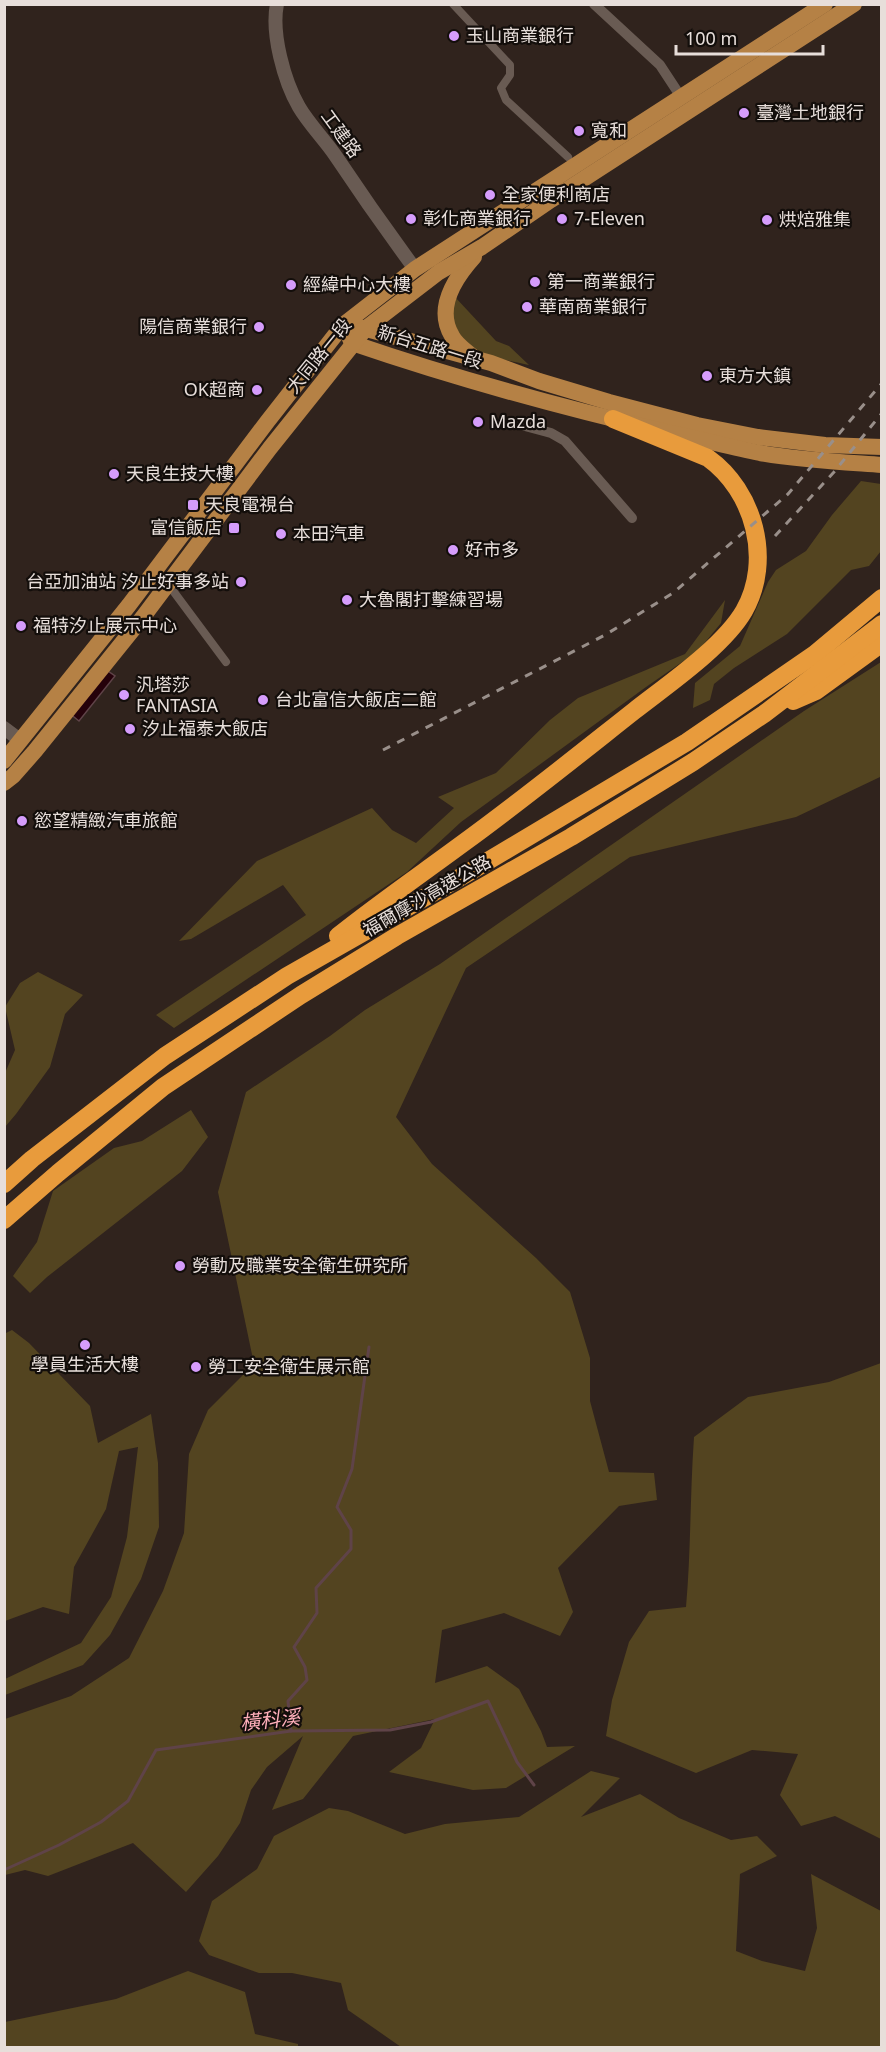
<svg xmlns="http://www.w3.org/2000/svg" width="886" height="2052" viewBox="0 0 886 2052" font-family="'Noto Sans','Noto Sans TC',sans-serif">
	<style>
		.green { fill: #534420 }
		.water { fill: #25010a; stroke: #5f4348; stroke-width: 1.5 }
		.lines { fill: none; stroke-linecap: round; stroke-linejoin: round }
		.stream { stroke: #5f4348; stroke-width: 3 }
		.pedestrian { stroke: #695b53; stroke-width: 8 }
		.minor { stroke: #695b53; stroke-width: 10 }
		.tertiary { stroke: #695b53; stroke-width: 14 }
		.primary { stroke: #b58145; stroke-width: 16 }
		.motorway { stroke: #e89b3c; stroke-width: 18 }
		.rail { stroke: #998f8a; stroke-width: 3; stroke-dasharray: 8 8; stroke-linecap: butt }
		.poi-dot { fill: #d59cfb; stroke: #130e0b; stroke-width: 2 }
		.labels { text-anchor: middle; stroke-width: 4.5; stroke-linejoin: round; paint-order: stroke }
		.poi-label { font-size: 18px; fill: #e7deda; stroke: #130e0b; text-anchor: start }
		.street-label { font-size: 18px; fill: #e7deda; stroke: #130e0b }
		.water-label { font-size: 20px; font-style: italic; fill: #feaeba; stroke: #130e0b }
	</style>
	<rect width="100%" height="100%" fill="#30231d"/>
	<g class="green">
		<path d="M455 297 496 341 509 346 529 365C503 359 464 355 454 325 451 316 454 306 455 297Z"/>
		<path d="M861 481 881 484V551L869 566 851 570 787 634 734 668 714 684 710 700 693 708 695 683 740 646 768 582 776 570 806 551 832 515Z"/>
		<path d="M725 600 721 623 698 651 646 687 461 822 407 872 174 1028 156 1015 306 915 283 885 191 939 179 941 257 861 372 808 392 830 416 843 454 808 438 797 496 773 550 720 578 698 685 654Z"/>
		<path d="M881 662 880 777 796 817 630 857 466 968 396 1117 432 1164 536 1258 570 1292 590 1358V1401L609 1472 654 1473 657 1500 619 1506 558 1568 573 1612 560 1636 504 1613 442 1630 435 1683 487 1666 519 1689 541 1731 547 1747 575 1746 506 1788 473 1790 389 1772 421 1748 435 1719 353 1736 303 1799 272 1810 303 1736 267 1767 251 1790 240 1823 218 1856 186 1892 133 1843 48 1876 25 1870 5 1875V1719L71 1696 129 1658 163 1591 184 1533 189 1454 208 1410 254 1364 218 1192 246 1092 330 1036 365 1010 440 964 804 711Z"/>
		<path d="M38 972 83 995 65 1014 50 1067 16 1114 5 1127V1073L15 1050 5 1007 20 983Z"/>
		<path d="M191 1110 208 1137 182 1171 47 1277 30 1293 13 1276 37 1242 53 1191 114 1148 142 1141Z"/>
		<path d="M12 1330 29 1343 90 1406 98 1443 151 1414 158 1463 159 1527 141 1579 110 1635 83 1665 5 1695V1679L81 1643 111 1597 127 1537 138 1447 119 1451 106 1509 74 1567 69 1614 43 1607 5 1621 4 1334Z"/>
		<path d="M881 1363H882L881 1839 835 1816 801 1826 780 1795 798 1754 752 1750 696 1773 606 1736 612 1700 629 1642 649 1611 686 1607C691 1551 690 1494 694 1437L748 1397 829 1382Z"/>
		<path d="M591 1771 620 1778 581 1817 640 1794 679 1818 731 1840 757 1836 777 1856 740 1874 736 1951 762 1961 805 1971 817 1928 811 1874 881 1911V2047H401L348 2010 341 1983 292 1973H259L209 1955 199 1941 212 1901 257 1869 274 1836 329 1808 348 1811 405 1834 445 1824 519 1817Z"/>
		<path d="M188 1971 245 1992 255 2034 298 2044V2047H5V2022L116 1999Z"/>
	</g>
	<path class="water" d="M105 669 115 676 79 721 69 713Z"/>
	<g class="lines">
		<g class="stream">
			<path d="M291 1731 288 1701 307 1680 305 1667 294 1647 317 1613 316 1588 351 1549V1530L337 1507 352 1469 369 1347"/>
			<path d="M4 1870 59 1845 101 1822 128 1801 156 1750 291 1731 390 1730 431 1722 488 1701 517 1762 534 1785"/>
		</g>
		<g class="pedestrian">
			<path d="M453 4 510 65V75L501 88 506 100 568 157"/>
			<path d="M168 584 226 662"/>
		</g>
		<g class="minor">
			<path d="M594 4 660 65 681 97"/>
			<path d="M525 426 551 433 565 441 632 518"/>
		</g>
		<g class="tertiary">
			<path d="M277 4C271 33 284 81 299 107 309 124 324 139 335 155 361 194 387 231 415 269"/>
			<path d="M4 728 20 740"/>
		</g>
		<g class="primary">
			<path d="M359 327 491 363 539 381 609 402 697 425 758 437 825 445 882 447"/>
			<path d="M348 334 352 343C457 379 564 408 671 433 701 439 730 447 760 453 800 460 841 462 882 465"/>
			<path d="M472 356C465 350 456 344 452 336 435 308 455 278 474 257"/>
			<path d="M4 761 129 605 267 422 343 325 415 269 825 4"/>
			<path d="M4 783 13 776 35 751 143 617 270 448 366 328 439 272 482 247 551 200 854 4"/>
		</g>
		<g class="motorway">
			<path d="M793 701 816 691 882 643"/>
			<path d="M338 936C378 904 420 875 462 844 520 802 577 756 634 711 667 685 723 647 744 611 773 560 754 491 708 458L613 419"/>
			<path d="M4 1184 32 1159 165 1056 287 976 466 874 687 742 815 654 882 598"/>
			<path d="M4 1220 58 1173 163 1087 301 995 397 936 571 837 693 762 764 714 882 624"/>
		</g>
		<g class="rail">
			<path d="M775 536 834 472 882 413"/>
			<path d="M383 750 605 635 673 593 788 494 882 383"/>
		</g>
	</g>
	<g class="poi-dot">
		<circle cx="454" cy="36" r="6"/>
		<circle cx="744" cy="113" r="6"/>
		<circle cx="579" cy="131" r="6"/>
		<circle cx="490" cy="195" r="6"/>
		<circle cx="411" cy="219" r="6"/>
		<circle cx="562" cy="219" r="6"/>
		<circle cx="767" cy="220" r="6"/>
		<circle cx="535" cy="282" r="6"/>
		<circle cx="291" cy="285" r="6"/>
		<circle cx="527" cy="307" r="6"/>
		<circle cx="259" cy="327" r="6"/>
		<circle cx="707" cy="376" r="6"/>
		<circle cx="257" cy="390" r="6"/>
		<circle cx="478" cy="422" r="6"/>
		<circle cx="114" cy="474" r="6"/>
		<rect x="187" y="499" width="12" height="12" rx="3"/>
		<rect x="228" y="522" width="12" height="12" rx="3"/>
		<circle cx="281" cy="534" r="6"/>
		<circle cx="453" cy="550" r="6"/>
		<circle cx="241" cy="582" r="6"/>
		<circle cx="347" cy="600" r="6"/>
		<circle cx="21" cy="626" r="6"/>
		<circle cx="124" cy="695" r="6"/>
		<circle cx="263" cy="700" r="6"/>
		<circle cx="130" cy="729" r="6"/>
		<circle cx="22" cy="821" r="6"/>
		<circle cx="180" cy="1266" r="6"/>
		<circle cx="85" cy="1345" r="6"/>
		<circle cx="196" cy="1367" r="6"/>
	</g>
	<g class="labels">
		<g class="poi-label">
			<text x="466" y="42">玉山商業銀行</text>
			<text x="756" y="119">臺灣土地銀行</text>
			<text x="591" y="137">寬和</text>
			<text x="502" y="201">全家便利商店</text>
			<text x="423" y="225">彰化商業銀行</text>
			<text x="574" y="225">7-Eleven</text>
			<text x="779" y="226">烘焙雅集</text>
			<text x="547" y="288">第一商業銀行</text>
			<text x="303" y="291">經緯中心大樓</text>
			<text x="539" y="313">華南商業銀行</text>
			<text x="247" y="333" text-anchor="end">陽信商業銀行</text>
			<text x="719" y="382">東方大鎮</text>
			<text x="245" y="396" text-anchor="end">OK超商</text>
			<text x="490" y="428">Mazda</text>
			<text x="126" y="480">天良生技大樓</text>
			<text x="205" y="511">天良電視台</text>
			<text x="222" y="534" text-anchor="end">富信飯店</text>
			<text x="293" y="540">本田汽車</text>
			<text x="465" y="556">好市多</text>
			<text x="229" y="588" text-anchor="end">台亞加油站 汐止好事多站</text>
			<text x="359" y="606">大魯閣打擊練習場</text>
			<text x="33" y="632">福特汐止展示中心</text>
			<text x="136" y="691">汎塔莎<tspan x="136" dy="21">FANTASIA</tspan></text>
			<text x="275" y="706">台北富信大飯店二館</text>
			<text x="142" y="735">汐止福泰大飯店</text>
			<text x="34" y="827">慾望精緻汽車旅館</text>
			<text x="192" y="1272">勞動及職業安全衛生研究所</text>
			<text x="85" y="1371" text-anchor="middle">學員生活大樓</text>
			<text x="208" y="1373">勞工安全衛生展示館</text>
		</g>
		<g class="street-label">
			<text transform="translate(341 134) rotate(54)" y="6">工建路</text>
			<text transform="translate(430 347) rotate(17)" y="6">新台五路一段</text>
			<text transform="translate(319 356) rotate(-51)" y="6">大同路一段</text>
			<text transform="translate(427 896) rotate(-30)" y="6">福爾摩沙高速公路</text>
		</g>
		<g class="water-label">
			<text transform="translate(270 1720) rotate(-6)" y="7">橫科溪</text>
		</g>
	</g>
	<rect width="886" height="2052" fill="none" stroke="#e7deda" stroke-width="12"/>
	<path d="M676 45v9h147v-9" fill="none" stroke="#e7deda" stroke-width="3"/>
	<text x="685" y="45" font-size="18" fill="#e7deda" stroke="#130e0b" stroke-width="4.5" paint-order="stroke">100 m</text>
</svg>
